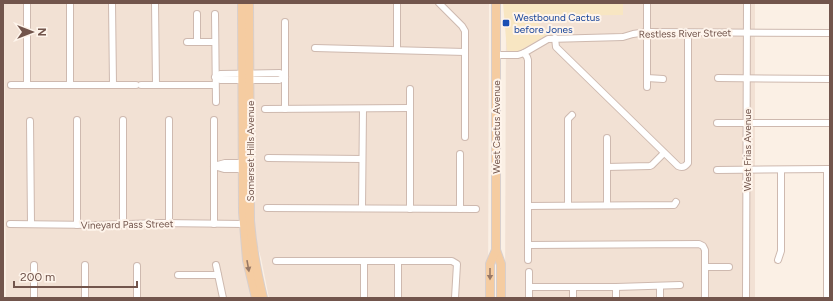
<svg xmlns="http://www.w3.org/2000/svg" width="833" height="301" viewBox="0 0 833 301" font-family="Figtree,sans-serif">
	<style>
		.residential { fill: #f2e1d4 }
		.sand { fill: #f8e6c2 }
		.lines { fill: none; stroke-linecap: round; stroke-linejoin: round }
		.minor-casing { stroke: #ceb9af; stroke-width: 8 }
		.major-casing { stroke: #d8cfcd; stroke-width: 10 }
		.minor { stroke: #fff; stroke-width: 6 }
		.major { stroke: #f5cca1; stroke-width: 8 }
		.oneway { fill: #997966 }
		.transit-dot { fill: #1a4fb4; stroke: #fef4eb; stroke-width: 1.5 }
		.labels { text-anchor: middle; stroke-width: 4; stroke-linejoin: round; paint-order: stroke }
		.transit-label { font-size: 10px; fill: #164399; stroke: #fef4eb; text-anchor: start }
		.street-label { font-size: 10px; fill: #72554c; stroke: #fef4eb }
	</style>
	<rect width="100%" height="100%" fill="#fbf0e5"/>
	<g class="residential">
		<path d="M4 3H239L240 104 239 216 244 262 252 298H6Z"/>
		<path d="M252 3H489L488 298H269L261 258 253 231Z"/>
		<path d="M506 3H755V298H505Z"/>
	</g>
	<path class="sand" d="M503 3H623V15L531 16 548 34 521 50 516 52 508 51 507 50Z"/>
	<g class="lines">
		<g class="minor-casing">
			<g id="minor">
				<path d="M27 3V85"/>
				<path d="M70 3V85"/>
				<path d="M112 3 113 85"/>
				<path d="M155 3 156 85"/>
				<path d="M439 3 462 26 465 31V137"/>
				<path d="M197 14V42"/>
				<path d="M215 14 216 102"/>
				<path d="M285 22V109"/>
				<path d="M555 38 556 47 678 166C682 168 685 167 688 163V33"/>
				<path d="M187 42H215"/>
				<path d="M315 48 465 52"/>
				<path d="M397 50V3"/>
				<path d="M524 53 527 57 528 60V260"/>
				<path d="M496 55H518L524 53 548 39 623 37 633 34 647 32 830 33"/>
				<path d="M280 73 285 77 279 80H220L215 77 220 74Z"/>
				<path d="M647 78 663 79"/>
				<path d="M718 78 830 79"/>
				<path d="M11 85H136"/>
				<path d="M141 85H215"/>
				<path d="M647 87V3"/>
				<path d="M265 109 410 108"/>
				<path d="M77 120V225"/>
				<path d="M123 120V225"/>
				<path d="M169 120V223"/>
				<path d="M30 121 31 224"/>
				<path d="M717 123H830"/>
				<path d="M268 158 362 159"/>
				<path d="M214 166 224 169H246"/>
				<path d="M214 166 225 163H246"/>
				<path d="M607 167 650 166 652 165 664 153"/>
				<path d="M827 169V298"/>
				<path d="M717 170 829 169"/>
				<path d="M568 205V119L572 115"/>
				<path d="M607 205V138"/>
				<path d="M528 206 674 205 676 202"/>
				<path d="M267 208 476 209"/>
				<path d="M362 208 363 109"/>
				<path d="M410 209V89"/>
				<path d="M460 209V154"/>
				<path d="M10 224 96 225 161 223 244 224"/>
				<path d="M214 224V120"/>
				<path d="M528 245 699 244 703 246 705 250V298"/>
				<path d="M778 260 781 251V170"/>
				<path d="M276 261H452L457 264 455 298"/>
				<path d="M398 262V298"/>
				<path d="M34 265V298"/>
				<path d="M85 265V298"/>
				<path d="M216 265 223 298"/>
				<path d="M137 266V298"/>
				<path d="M705 267H729"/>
				<path d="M529 272V298"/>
				<path d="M178 275H218"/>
				<path d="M660 286V298"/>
				<path d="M529 287H616L680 285"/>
				<path d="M364 298V261"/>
				<path d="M573 298V287"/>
				<path d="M616 298V287"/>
				<path d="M746 298 747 3"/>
			</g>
		</g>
		<g class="major-casing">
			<g id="major">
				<path d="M242 3 243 212 247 260 256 298"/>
				<path d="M249 3 250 221C252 247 257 273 263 298"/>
				<path d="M496 3V250L501 264V298"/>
				<path d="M490 298V264L496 250"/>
			</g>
		</g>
		<use href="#minor" class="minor"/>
		<use href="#major" class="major"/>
	</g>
	<defs><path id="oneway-solid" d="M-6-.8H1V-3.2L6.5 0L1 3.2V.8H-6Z"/></defs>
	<g class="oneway">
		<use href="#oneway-solid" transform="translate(248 266) rotate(80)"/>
		<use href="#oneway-solid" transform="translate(490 274) rotate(90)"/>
	</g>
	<rect class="transit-dot" x="502" y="19" width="8" height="8" rx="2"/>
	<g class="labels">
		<g class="transit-label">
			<text x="514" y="21">Westbound Cactus<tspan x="514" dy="12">before Jones</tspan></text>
		</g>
		<g class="street-label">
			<text transform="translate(685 33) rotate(-1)" y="4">Restless River Street</text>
			<text transform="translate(496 127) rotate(-90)" y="4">West Cactus Avenue</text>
			<text transform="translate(747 150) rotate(-90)" y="4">West Frias Avenue</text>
			<text transform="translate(250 151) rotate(-90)" y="4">Somerset Hills Avenue</text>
			<text transform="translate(127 224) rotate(-1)" y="4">Vineyard Pass Street</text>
		</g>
	</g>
	<rect width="833" height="301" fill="none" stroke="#72554c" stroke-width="8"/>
	<g transform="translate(32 32) rotate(90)" stroke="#fef4eb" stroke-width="3" paint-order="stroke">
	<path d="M0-3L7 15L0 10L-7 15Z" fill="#72554c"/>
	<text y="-6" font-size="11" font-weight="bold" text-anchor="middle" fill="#72554c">N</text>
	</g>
	<path d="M14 281v6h123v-6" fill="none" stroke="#72554c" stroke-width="2"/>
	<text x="20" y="281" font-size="12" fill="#72554c" stroke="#fef4eb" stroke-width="3" paint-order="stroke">200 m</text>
</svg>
